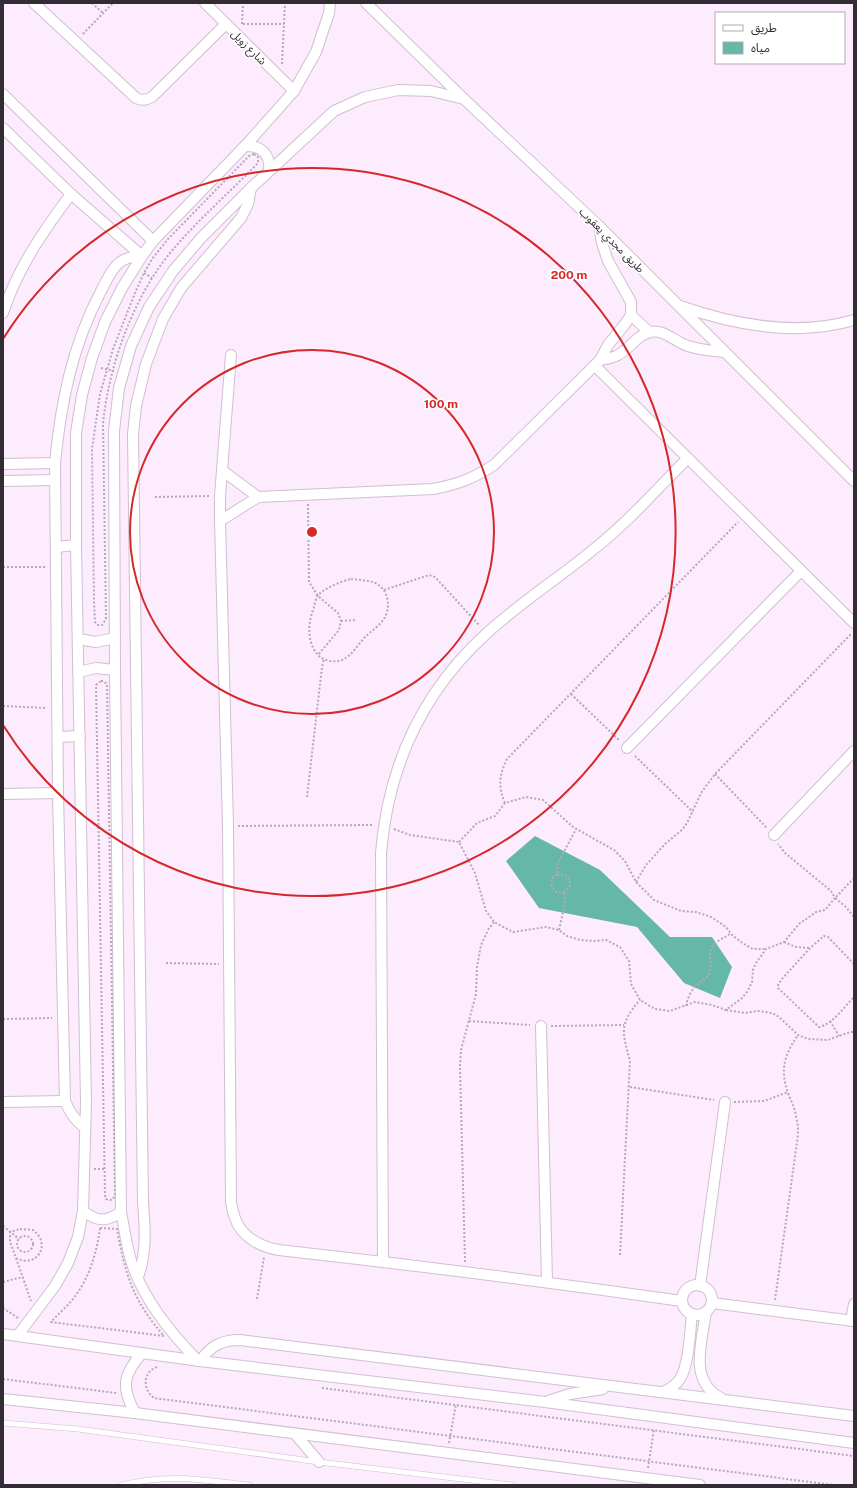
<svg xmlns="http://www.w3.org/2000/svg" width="857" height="1488" viewBox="0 0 857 1488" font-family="'Public Sans','Noto Sans Arabic',sans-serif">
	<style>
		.water { fill: #65b7a7 }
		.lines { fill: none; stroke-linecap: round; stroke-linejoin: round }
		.service-casing { stroke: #d1bed3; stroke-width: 6 }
		.minor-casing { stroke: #d1bed3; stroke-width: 12 }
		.path { stroke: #b6a9b7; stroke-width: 2; stroke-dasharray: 2 2; stroke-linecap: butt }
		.service { stroke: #fff; stroke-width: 5 }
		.minor { stroke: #fff; stroke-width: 10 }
		.ring { fill: none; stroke: #d62828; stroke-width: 2 }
		.labels { text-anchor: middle; stroke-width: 3.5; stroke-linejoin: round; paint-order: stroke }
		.street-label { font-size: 11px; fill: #332c34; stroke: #fff }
		.centre { fill: #d62828; stroke: #fff; stroke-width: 2 }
		.ring-label { font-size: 12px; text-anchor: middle; font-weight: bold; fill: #d62828; stroke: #fff; stroke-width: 3.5; stroke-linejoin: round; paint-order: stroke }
	</style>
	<rect width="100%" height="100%" fill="#fcecfd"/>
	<path class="water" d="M535 836 600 870 670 937H712L732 967 720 998 684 983 637 927 539 908 506 861Z"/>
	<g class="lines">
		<g class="service-casing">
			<g id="service">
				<path d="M3 1423 78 1429 319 1462 512 1485"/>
				<path d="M122 1485C168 1473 204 1480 249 1485"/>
			</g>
		</g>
		<g class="minor-casing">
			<g id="minor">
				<path d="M34 3 136 98C142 101 146 100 152 97L226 24"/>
				<path d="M205 3 294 91"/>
				<path d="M366 3 464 99 599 226 854 481"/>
				<path d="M3 94 153 241"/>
				<path d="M3 128 71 194 142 256"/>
				<path d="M245 146C261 145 271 155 269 171"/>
				<path d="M680 306C735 325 796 337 854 320"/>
				<path d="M3 313C17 269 44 230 71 194"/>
				<path d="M631 315 649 332"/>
				<path d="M231 355 220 496V521L228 826 231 1202C232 1207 233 1213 235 1218 241 1237 261 1247 279 1250 414 1265 548 1282 682 1301"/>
				<path d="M600 360C606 359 613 358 618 355 630 349 637 334 651 332 664 329 675 342 688 346 700 350 712 351 724 352"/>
				<path d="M595 366 854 623"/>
				<path d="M3 464 55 463"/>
				<path d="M223 471 258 497"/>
				<path d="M3 481 55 480"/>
				<path d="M220 521 258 497 433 489C459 484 472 479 494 465L600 360 608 345 625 324 631 315V302L608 261 602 243 599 226"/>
				<path d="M56 547 76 545"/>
				<path d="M78 639 96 642 115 638"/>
				<path d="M78 672 96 668 115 670"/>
				<path d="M58 737 80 736"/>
				<path d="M627 748 801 571"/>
				<path d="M3 794 58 793"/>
				<path d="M774 835 854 751"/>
				<path d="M541 1026 547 1282"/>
				<path d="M3 1102 65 1101"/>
				<path d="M85 1128C75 1120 70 1113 65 1101L58 793 55 463C61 402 72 346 101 291 106 282 111 269 119 263 126 257 133 257 142 256"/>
				<path d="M83 1211C98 1222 106 1222 121 1212"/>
				<path d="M383 1261 381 853C388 767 422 692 487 633 521 602 559 578 594 549 628 522 657 489 688 458"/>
				<path d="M138 1277C147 1252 145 1228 143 1202L133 434 136 406 146 364 163 319 181 288 241 218 248 204 251 188"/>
				<circle cx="697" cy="1300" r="15"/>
				<path d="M700 1286 725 1102"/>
				<path d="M712 1303 854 1321"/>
				<path d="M706 1312C702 1342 688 1381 721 1398"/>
				<path d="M851 1321 854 1304"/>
				<path d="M3 1334 200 1361 545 1402 854 1443"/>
				<path d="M18 1335 55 1286 68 1263 78 1237 83 1211 86 1103 76 545V433L82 395 92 358 105 322 122 288 142 256 153 241 245 146 294 91 316 52 329 13 330 3"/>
				<path d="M198 1361C170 1332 141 1297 130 1257 126 1242 124 1227 121 1212L115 670 114 431 119 388 131 346 149 307 173 271 201 238 251 188 334 111 365 97 398 90 431 91 464 99"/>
				<path d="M200 1361C211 1346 221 1340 240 1340L854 1416"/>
				<path d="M663 1392C670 1389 676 1385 680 1379 689 1365 690 1331 692 1314"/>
				<path d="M3 1399 135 1413 700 1485"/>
				<path d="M548 1401 570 1394 603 1389"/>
				<path d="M135 1413C121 1387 123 1375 142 1353"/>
				<path d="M295 1434 319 1462"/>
			</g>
		</g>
		<g class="path">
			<path d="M92 3 103 13"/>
			<path d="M242 24 243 3"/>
			<path d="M243 24H284"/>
			<path d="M83 34 113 3"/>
			<path d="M282 64 285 3"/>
			<path d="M254 154 258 157V163C231 191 201 217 176 246 135 292 109 363 103 424L106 619 102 625H98L95 622 94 602 92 449 100 394 113 349 135 293 144 273 152 259 168 239 249 156Z"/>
			<path d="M144 273 152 278"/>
			<path d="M101 368 114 371"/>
			<path d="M155 497 210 496"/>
			<path d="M308 504 309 582 318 596 338 613 341 621 339 630 318 655"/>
			<path d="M3 567H45"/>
			<path d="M351 579C359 580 368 580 375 583 388 589 391 605 385 617 381 625 371 631 365 637 355 648 348 664 330 661 326 660 322 659 319 656 306 643 308 622 314 607 315 603 316 598 318 595 325 588 342 581 351 579Z"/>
			<path d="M384 590 429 575 435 577 479 625"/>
			<path d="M341 621 357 620"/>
			<path d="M101 681H103L107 684 115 1195 113 1199 110 1200 106 1199 105 1195 96 685Z"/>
			<path d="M571 694 620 741"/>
			<path d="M3 706 47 708"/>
			<path d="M635 756 693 812"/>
			<path d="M715 774 767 828"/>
			<path d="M307 797 322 667 324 659"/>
			<path d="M505 803C498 787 499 775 507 759L738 522"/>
			<path d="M238 826 373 825"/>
			<path d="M394 829 410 835 459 842 475 873 486 911 494 922 513 932 546 927 559 930 567 936 580 940 594 941 606 940 620 947 629 961 631 984 640 1000 655 1009 670 1011 695 1002 712 1005 726 1010 742 998 747 992 752 982 753 970 756 963 766 949 784 942 799 924 816 912 825 910 835 898 831 891 785 853 778 844"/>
			<path d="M459 842 477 823 495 816 505 803 526 797 543 800 573 827 614 850 625 861 636 882 654 900 681 911 696 912 711 917 726 927 733 936 744 944 753 949H766"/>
			<path d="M557 875C565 873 570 877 570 886L564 892H556L551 885 553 877 557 875 558 863 576 829"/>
			<path d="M854 878 835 898 846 907 854 917"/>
			<path d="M636 882 646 865 665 844 683 829 688 821 701 793 715 774 851 634"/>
			<path d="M559 930 565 903 564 892"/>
			<path d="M784 942 796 947 810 948"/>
			<path d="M166 963 219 964"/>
			<path d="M854 964 828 937 824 936 810 948 781 980 778 985V988L819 1027C833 1024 844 1007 854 997"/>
			<path d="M686 1006C687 999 692 988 698 984 702 980 707 979 709 974 713 965 707 954 713 946 717 940 725 938 731 933"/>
			<path d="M726 1010 745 1013 758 1011 772 1013 779 1017 798 1035 808 1039 828 1040 850 1032H854"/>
			<path d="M3 1019 52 1018"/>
			<path d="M469 1021 530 1025"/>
			<path d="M830 1021 839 1036"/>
			<path d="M551 1026 624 1025"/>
			<path d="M630 1087 714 1100"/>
			<path d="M734 1102 764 1101 788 1092"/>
			<path d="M94 1169H105"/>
			<path d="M3 1226 19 1239"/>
			<path d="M100 1228 117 1229C125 1274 133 1301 164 1336L51 1322C59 1313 69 1305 76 1295 90 1276 97 1251 100 1228Z"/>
			<path d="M20 1229 33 1230C52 1244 37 1269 16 1258L10 1242V1232Z"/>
			<circle cx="25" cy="1244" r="8"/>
			<path d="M620 1255 630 1061C622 1032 619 1024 640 1000"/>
			<path d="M16 1258 31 1301"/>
			<path d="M465 1262 460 1066 461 1050 476 994 477 967 481 945 488 930 494 922"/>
			<path d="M3 1282 23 1277"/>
			<path d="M257 1299 264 1257"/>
			<path d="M775 1300 798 1135C798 1129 798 1123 796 1117 795 1108 791 1101 788 1093 780 1070 784 1055 798 1035"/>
			<path d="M3 1308 18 1318"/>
			<path d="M157 1367C143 1372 142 1389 154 1398L834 1485"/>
			<path d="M3 1379 117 1393"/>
			<path d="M322 1388 854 1456"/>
			<path d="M449 1443 456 1404"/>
			<path d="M648 1468 654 1429"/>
		</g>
		<use href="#service" class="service"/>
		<use href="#minor" class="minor"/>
	</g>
	<g class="ring">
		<circle cx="312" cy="532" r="182"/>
		<path d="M3 339A364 364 0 1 1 3 725"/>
	</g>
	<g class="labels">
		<g class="street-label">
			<text transform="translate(249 47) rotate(45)" y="4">شارع زويل</text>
			<text transform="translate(612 240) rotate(45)" y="4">طريق مجدي يعقوب</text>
		</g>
	</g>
	<circle cx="312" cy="532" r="6" class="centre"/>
	<g class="ring-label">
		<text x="569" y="279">200 m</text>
		<text x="441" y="408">100 m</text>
	</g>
	<rect width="857" height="1488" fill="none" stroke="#332c34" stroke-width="8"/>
	<rect x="715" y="12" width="130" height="52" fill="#ffffff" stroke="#adabae"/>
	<rect x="723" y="25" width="20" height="6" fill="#ffffff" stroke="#adabae"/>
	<text x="751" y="32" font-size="12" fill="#332c34">طريق</text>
	<rect x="723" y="42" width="20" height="12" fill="#65b7a7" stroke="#adabae"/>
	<text x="751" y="52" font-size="12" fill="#332c34">مياه</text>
</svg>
